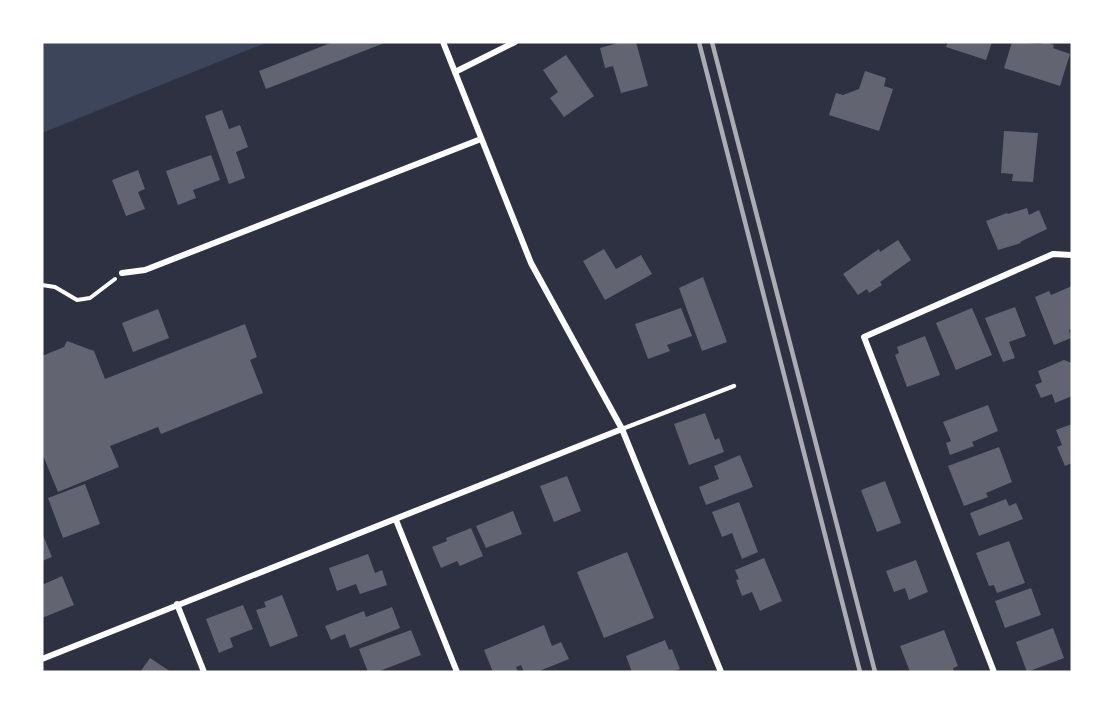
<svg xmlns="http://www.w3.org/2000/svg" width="1114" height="714" viewBox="0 0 1114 714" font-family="'Source Sans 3',sans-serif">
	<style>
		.green { fill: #3c4559 }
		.building { fill: #626471 }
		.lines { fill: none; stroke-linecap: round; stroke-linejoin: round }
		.path { stroke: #fff; stroke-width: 4 }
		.service { stroke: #fff; stroke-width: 4.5 }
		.minor { stroke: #fff; stroke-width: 6 }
		.rail { stroke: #abadb3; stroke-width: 4.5 }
	</style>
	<rect width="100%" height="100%" fill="#2d3142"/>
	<path class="green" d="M42 42H268L42 133Z"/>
	<g class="building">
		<path d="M333 42H387L266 89 259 71Z"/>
		<path d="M621 42H636L648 86 621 93 613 66 605 68 600 48Z"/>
		<path d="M948 42H992L986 60 946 47Z"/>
		<path d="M1012 42 1039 44 1046 42 1054 45 1053 48 1070 54 1060 86 1004 68Z"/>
		<path d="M566 55 594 96 564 117 550 98 558 92 543 70Z"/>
		<path d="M865 71 886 78 884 86 893 89 879 131 829 115 836 93 843 95 859 89Z"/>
		<path d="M222 110 229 129 240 125 248 147 236 152 245 178 229 184 205 116Z"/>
		<path d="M1004 131 1038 133 1033 182 1012 181 1013 174 1001 173Z"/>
		<path d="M211 155 220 180 193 190 196 198 178 205 166 171Z"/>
		<path d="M138 170 145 189 138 192 145 209 126 216 112 180Z"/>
		<path d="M1027 208 1029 215 1039 210 1047 229 1020 242 1021 243 998 250 986 221 1007 213 1008 214Z"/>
		<path d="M898 240 911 260 880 282 882 285 869 293 867 289 858 295 843 274 879 249 880 252Z"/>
		<path d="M604 249 616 269 641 255 652 274 605 300 583 261Z"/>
		<path d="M703 277 727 342 702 351 679 288Z"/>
		<path d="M1072 286V329L1069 330 1071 338 1054 345 1035 297 1049 291 1051 295Z"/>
		<path d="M1015 307 1026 336 1009 342 1015 358 1003 362 985 318Z"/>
		<path d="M681 308 692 336 667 345 670 351 648 359 635 324Z"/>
		<path d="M972 308 992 355 956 370 936 323Z"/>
		<path d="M158 309 169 338 133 352 122 323Z"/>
		<path d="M245 324 257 357 250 360 263 393 161 434 158 427 110 446 119 467 58 492 42 453V356L64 347 67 341 94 351 105 379Z"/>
		<path d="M925 336 940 375 907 387 895 355 899 353 897 347Z"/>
		<path d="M1064 360 1072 363V396L1055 403 1052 394 1041 398 1035 385 1042 382 1038 371Z"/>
		<path d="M988 405 998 431 972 442 974 446 950 455 946 443 951 441 943 422Z"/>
		<path d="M705 413 715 440 719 438 724 452 689 465 674 424Z"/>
		<path d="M1072 424V463L1065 466 1057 447 1062 445 1056 430Z"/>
		<path d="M999 447 1012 482 986 493 988 497 964 506 948 466Z"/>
		<path d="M740 455 753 487 706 505 699 487 719 479 714 466Z"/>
		<path d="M567 476 581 511 554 522 540 486Z"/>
		<path d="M885 481 901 523 877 532 861 490Z"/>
		<path d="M85 484 100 524 63 538 48 498Z"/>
		<path d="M1006 499 1009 506 1016 503 1023 519 979 536 970 513Z"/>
		<path d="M739 502 758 552 742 559 732 533 722 537 712 512Z"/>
		<path d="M513 511 522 534 486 548 476 526Z"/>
		<path d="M471 528 483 556 460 566 457 561 441 568 432 547 447 541 446 538Z"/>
		<path d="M42 533 52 557 42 561Z"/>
		<path d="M1009 541 1025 583 997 593 994 585 989 586 976 553Z"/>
		<path d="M627 552 654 618 604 638 577 572Z"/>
		<path d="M368 554 375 573 382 570 387 585 360 594 356 584 337 591 329 568Z"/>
		<path d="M764 558 782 601 760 611 752 592 742 596 736 580 739 579 735 570Z"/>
		<path d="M916 560 928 592 909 600 905 588 894 592 886 571Z"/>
		<path d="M62 576 74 605 42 618V585Z"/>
		<path d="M1031 588 1041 615 1005 628 995 601Z"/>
		<path d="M282 595 298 636 270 647 256 610 266 607 264 602Z"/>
		<path d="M243 605 253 629 230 638 233 647 219 653 206 619Z"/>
		<path d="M392 607 400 628 350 648 345 634 331 640 325 626 364 611 366 617Z"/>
		<path d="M544 625 552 646 561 642 569 659 537 672H524L521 665 516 667 518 672H493L484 650Z"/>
		<path d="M1053 628 1064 658 1027 672 1016 642Z"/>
		<path d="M411 630 421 655 377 672H368L359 649Z"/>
		<path d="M944 630 958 666 953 668 954 672H910L900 646Z"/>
		<path d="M665 640 669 650 672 649 680 669 671 672H632L626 656Z"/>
		<path d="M150 658 171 672H140Z"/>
	</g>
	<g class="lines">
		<path class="path" d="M42 285 55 287 77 300 90 298 115 279"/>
		<path class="service" d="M622 429 734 386"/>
		<g class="minor">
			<path d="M443 42 531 263 622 429 721 672"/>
			<path d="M455 72 515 42"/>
			<path d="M122 273 145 270 481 139"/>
			<path d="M396 520 457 672"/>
			<path d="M177 604 204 672"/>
			<path d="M42 659 622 429"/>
			<path d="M994 672 864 337 1053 254 1072 255"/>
		</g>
		<g class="rail">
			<path d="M699 42 860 672"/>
			<path d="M712 42 875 672"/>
		</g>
	</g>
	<rect width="1114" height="714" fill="none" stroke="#ffffff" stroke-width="87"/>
</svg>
